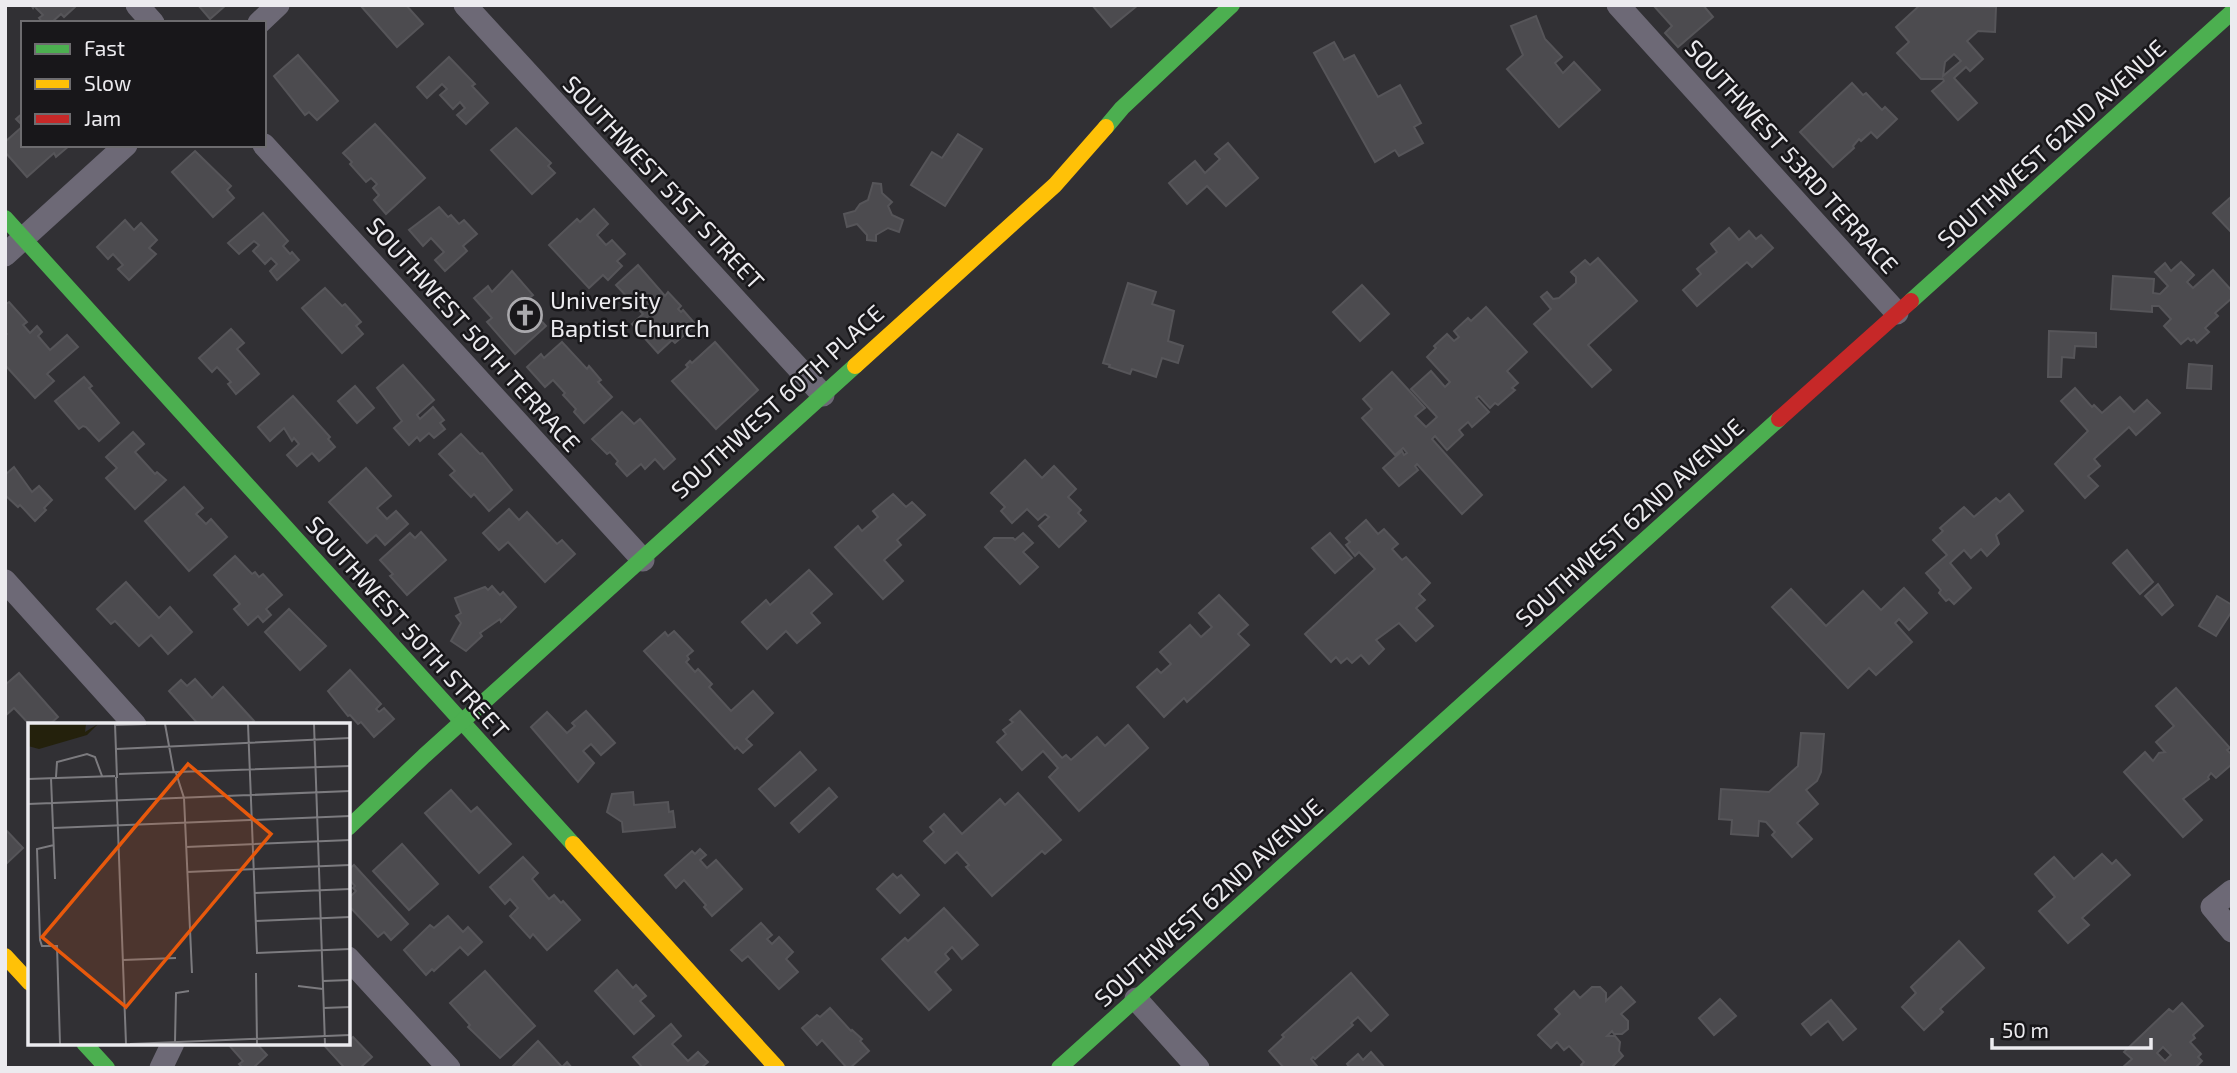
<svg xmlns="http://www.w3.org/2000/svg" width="2237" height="1073" viewBox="0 0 2237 1073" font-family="'Exo 2',sans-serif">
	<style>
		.building { fill: #4c4b4f; stroke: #565559; stroke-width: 2; fill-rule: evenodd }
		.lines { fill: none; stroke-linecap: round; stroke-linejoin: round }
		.street { stroke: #6d6976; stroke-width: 23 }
		.fast { stroke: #4caf50; stroke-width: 16 }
		.slow { stroke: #ffc107; stroke-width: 16 }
		.jam { stroke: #c62828; stroke-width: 16 }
		.labels { text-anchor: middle; stroke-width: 5; stroke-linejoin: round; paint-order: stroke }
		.street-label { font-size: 24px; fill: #ecebef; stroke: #18171a }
		.poi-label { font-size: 24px; fill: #ecebef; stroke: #18171a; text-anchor: start }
		.inset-road { fill: none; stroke: #7c7b7f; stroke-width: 2 }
		.view { fill: #e8590c; fill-opacity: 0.15; stroke: #e8590c; stroke-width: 3.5 }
		.inset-edge { fill: none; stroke: #ecebef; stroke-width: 3.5 }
	</style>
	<rect width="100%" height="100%" fill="#313034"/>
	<g class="building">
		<path d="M31 5H74L75 7 64 17 61 14 51 23H43L39 18 43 15 34 6 33 8Z"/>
		<path d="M198 5H226L210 19Z"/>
		<path d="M360 5H406L423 24 397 47Z"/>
		<path d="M1092 5H1138L1111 27Z"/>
		<path d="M1653 5H1703L1713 17 1678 47 1665 33 1672 26Z"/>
		<path d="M1920 5 1996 7 1995 32 1978 31 1967 41 1983 59 1970 71 1966 67 1954 78 1977 103 1958 120 1932 91 1944 81 1943 79H1921L1897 53 1909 42 1896 27ZM1954 54 1961 61 1943 76 1945 62Z"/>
		<path d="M1536 16 1545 39 1562 57 1555 63 1563 73 1574 62 1600 90 1559 127 1507 69 1523 55 1511 26Z"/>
		<path d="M1334 42 1344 60 1354 55 1378 97 1400 85 1421 123 1414 127 1423 143 1399 156 1395 150 1375 162 1314 53Z"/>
		<path d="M298 55 338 101 317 120 309 112 305 115 274 76Z"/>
		<path d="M449 57 475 84 472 86 488 103 466 124 457 115 465 108 460 102 453 109 440 95 447 89 442 84 427 98 417 87Z"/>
		<path d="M1852 83 1863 95 1866 93 1882 110 1885 107 1897 119 1877 138 1871 132 1861 141 1859 139 1853 146 1854 148 1833 167 1800 132Z"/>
		<path d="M23 113V145L69 146 56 157 54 153 27 177 5 152V142L23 126 16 119Z"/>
		<path d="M375 124 425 178 386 214 374 200 379 195 373 188 377 184 371 178 366 182 350 164 352 162 343 153Z"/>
		<path d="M516 128 551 163 548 166 555 173 532 194 491 150Z"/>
		<path d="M958 134 982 149 945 206 911 185 932 152 942 158Z"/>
		<path d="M1228 143 1258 178 1226 206 1207 186 1187 204 1169 183 1195 161 1205 173 1220 159 1215 154Z"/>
		<path d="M195 151 231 186 227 190 234 198 213 217 172 172Z"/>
		<path d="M873 183 881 184 882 193 892 202 888 206 892 215 903 220 899 232 888 228 876 235V241L867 240V235L857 224 847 227 844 214 855 211 860 204 868 200Z"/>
		<path d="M2232 196V233L2213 213Z"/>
		<path d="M439 207 448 217 451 215 459 224 464 220 477 234 463 246 467 251 445 271 435 260 444 252 431 238 423 246 409 230Z"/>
		<path d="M594 209 608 224 597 235 606 245 612 240 625 254 617 261 622 266 608 280 603 275 589 288 549 245 577 219 580 222Z"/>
		<path d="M263 213 288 241 283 246 290 254 292 252 299 260 277 280 270 271 277 264 271 258 265 264 253 251 259 245 254 241 239 254 228 243Z"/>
		<path d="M125 220 134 230 141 223 157 240 149 248 156 254 129 280 118 269 123 265 113 254 108 259 97 247Z"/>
		<path d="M1729 228 1739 240 1749 231 1756 239 1761 235 1773 248 1752 267 1747 262 1697 306 1683 290 1701 274 1697 269 1717 252 1711 244Z"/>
		<path d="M1598 258 1637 301 1588 345 1611 370 1592 387 1534 324 1551 309 1541 297 1547 292 1553 299 1559 298 1576 283V277L1571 272 1585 260 1590 265Z"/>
		<path d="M2181 262 2194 275 2187 282 2193 288 2213 270 2232 291V298L2215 313 2218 316 2205 328 2209 332 2197 343 2194 339 2191 341 2188 338 2181 344 2164 326 2171 319 2159 306H2152V312L2111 309 2113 276 2154 279 2153 293 2160 294 2168 286 2155 272 2165 263 2171 271Z"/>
		<path d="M638 265 665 296 668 292 681 306 678 309 681 312 683 310 696 325 675 343 672 340 658 353 632 324 643 314 616 285Z"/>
		<path d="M512 271 533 295 524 302 546 326 515 354 487 322 492 318 474 298 488 286 492 292Z"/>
		<path d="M1128 283 1156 292 1152 304 1174 311 1168 341 1183 346 1178 363 1162 358 1156 377 1132 369 1130 374 1109 367 1110 365 1103 363Z"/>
		<path d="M1362 285 1389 314 1360 341 1333 312Z"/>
		<path d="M325 288 342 306 345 304 361 322 356 326 363 334 342 353 302 308Z"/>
		<path d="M9 302 27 322 23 325 30 333 37 326 42 332 38 336 50 350 67 335 78 347 47 374 54 381 35 398 5 365V336L7 334 5 332V305Z"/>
		<path d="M1486 307 1527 352 1507 371 1518 383 1512 388 1515 390 1498 405 1495 403 1490 408 1479 396 1476 398 1489 412 1472 427 1468 422 1459 430 1463 435 1447 450 1435 436 1432 439 1482 495 1462 514 1417 464 1415 466 1418 470 1399 486 1383 468 1402 451 1404 455 1407 453 1403 448 1395 455 1362 418 1372 409 1363 399 1392 372 1425 408 1415 416 1426 427 1437 417 1411 389 1431 371 1445 387 1450 382 1427 357 1436 348 1434 346 1447 334 1454 341 1459 337 1454 331 1468 318 1471 321Z"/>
		<path d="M231 329 244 343 237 349 259 374 236 394 228 384 231 382 217 367 212 372 199 358Z"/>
		<path d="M2049 331 2096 333V347L2075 346 2074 358 2062 357 2061 377H2048Z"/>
		<path d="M562 342 587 369 589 366 601 380 598 382 612 397 584 423 574 412 576 409 563 395 565 393 553 380 545 387 527 367 541 354 544 358Z"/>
		<path d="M715 342 758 390 716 429 672 381 688 367 686 365 690 361 692 363Z"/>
		<path d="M2189 364 2212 366 2211 389 2187 388Z"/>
		<path d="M403 365 434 400 417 415 420 419 433 407 444 420 440 423 445 429 434 438 429 433 420 441 417 437 409 445 394 428 402 421 377 388Z"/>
		<path d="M84 377 92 386 89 388 119 423 99 441 86 427 83 426 79 429 55 401Z"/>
		<path d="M355 386 374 408 357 423 338 401Z"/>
		<path d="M2075 388 2092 407 2094 405 2102 413 2120 397 2134 412 2147 400 2160 413 2136 435 2129 427 2094 459 2100 466 2088 476 2098 486 2085 498 2055 464 2088 431 2061 401Z"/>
		<path d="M293 396 330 437 328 439 335 447 319 461 312 453 297 466 287 455 299 444 294 438 292 441 284 428 270 441 258 427Z"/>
		<path d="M622 412 634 424 640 419 675 459 664 469 655 459 645 469 641 464 627 476 616 464 618 461 610 452 607 454 592 439Z"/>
		<path d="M133 432 144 444 135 452 155 474 157 472 166 480 135 509 106 478 117 468 106 457Z"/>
		<path d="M461 434 480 454 482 453 512 490 489 511 474 494 471 497 450 475 455 471 439 454Z"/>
		<path d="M1025 460 1042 478 1054 466 1076 489 1068 497 1081 510 1078 513 1086 521 1059 547 1039 526 1049 517 1045 514 1038 520 1027 509 1012 523 1001 511 1005 507 991 493Z"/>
		<path d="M14 467 32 492 39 486 52 500 44 508 46 510 35 521 20 505 18 507 5 495V475Z"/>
		<path d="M366 468 391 496 377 508 387 519 396 511 408 524 385 545 376 535 367 543 329 502Z"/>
		<path d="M184 487 203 508 196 514 206 524 211 519 227 537 189 571 145 521Z"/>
		<path d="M893 494 906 507 912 502 925 515 897 540 901 545 884 560 903 581 883 599 835 547 858 526 862 531 878 517 873 511Z"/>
		<path d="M2009 494 2023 511 1996 535 1999 544 1987 556 1981 549 1971 558 1964 550 1950 563 1971 588 1954 604 1949 599 1946 601 1939 593 1941 590 1926 573 1947 555 1933 540 1943 531 1940 528 1964 507 1974 517 1996 498 2000 502Z"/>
		<path d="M509 509 519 520 527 512 557 544 562 540 575 554 545 582 508 542 499 550 483 533Z"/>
		<path d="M1366 520 1378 534 1384 529 1398 544 1392 549 1402 560 1406 557 1430 583 1419 594 1425 600 1416 608 1433 626 1416 641 1399 623 1376 640 1384 649 1369 664 1361 655 1352 663 1347 658 1341 663 1336 657 1331 662 1305 634 1375 569 1359 552 1355 556 1346 545 1350 542 1346 538Z"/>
		<path d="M421 532 446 560 407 595 390 576 393 574 380 560 410 533 415 538Z"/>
		<path d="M1023 533 1033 543 1023 552 1038 567 1020 584 985 547 994 538H1013L1015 540Z"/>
		<path d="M1330 533 1352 558 1335 573 1312 548Z"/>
		<path d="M2127 550 2153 582 2140 594 2113 563Z"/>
		<path d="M235 556 252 574 255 572 259 577 263 574 282 595 266 609 271 615 263 622 258 616 248 625 234 609 240 604 214 575Z"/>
		<path d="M809 570 832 594 811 613 820 623 797 643 786 631 767 649 742 622 766 600 770 605Z"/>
		<path d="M126 582 159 618 170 607 192 632 168 654 151 635 139 646 115 621 111 624 97 609Z"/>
		<path d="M2158 584 2173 605 2162 615 2145 596Z"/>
		<path d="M492 586 500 595 503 592 516 607 501 622 500 619 480 633 482 636 466 651 451 641 461 623 456 616 461 613 455 598 485 587 488 590Z"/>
		<path d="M1904 588 1927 613 1909 630 1899 619 1895 623 1912 642 1876 675 1869 668 1848 688 1772 607 1791 589 1826 626 1863 591 1881 610Z"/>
		<path d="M1219 595 1248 625 1238 634 1249 645 1187 702 1184 698 1164 717 1137 687 1157 669 1161 673 1171 664 1160 652 1190 625 1201 637 1212 627 1199 613Z"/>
		<path d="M2217 596 2232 605V611L2216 636 2199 626Z"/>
		<path d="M289 609 326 646 300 670 265 632Z"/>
		<path d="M674 631 693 651 687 656 689 659 686 662 695 672 698 669 712 684 709 687 731 711 753 691 773 713 746 739 752 745 743 753 737 747 735 749 644 651 665 632 668 636Z"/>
		<path d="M350 670 381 704 376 709 379 712 384 708 394 719 374 737 361 722 358 724 350 715 348 716 328 691Z"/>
		<path d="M19 673 58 717 49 725H30L14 708 5 716V685Z"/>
		<path d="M195 679 212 698 223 687 254 721 249 725H199L169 691 181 680 187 686Z"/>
		<path d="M2176 688 2230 748 2227 750 2232 755V764L2216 778 2211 773 2208 777 2209 779 2183 799 2202 820 2183 837 2124 772 2145 752 2153 761 2159 753 2165 752 2156 742 2174 726 2156 706Z"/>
		<path d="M586 711 615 743 601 755 591 744 583 751 594 763 578 782 531 727 547 712 567 733 575 726 572 723Z"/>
		<path d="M1020 711 1062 758 1066 755 1071 760 1097 737 1105 746 1128 725 1148 748 1079 811 1049 777 1058 768 1043 751 1022 770 997 742 1006 734 1003 730 1013 722 1010 720Z"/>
		<path d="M1801 733 1824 734 1821 772 1817 781 1806 790 1818 804 1797 823 1812 839 1792 857 1772 835 1775 832 1766 822 1759 821 1758 836 1731 834 1732 820 1719 819 1721 789 1769 792 1798 766Z"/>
		<path d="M800 752 816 770 775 806 759 789Z"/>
		<path d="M829 788 837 797 799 832 791 823Z"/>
		<path d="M451 790 471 812 477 807 511 844 479 873 425 813Z"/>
		<path d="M633 792 634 805 668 802 669 812 673 811 675 827 623 832 622 822 607 812 612 794Z"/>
		<path d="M1018 793 1061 840 1045 854 1042 851 992 896 966 867 969 865 957 852 945 863 924 841 934 832 930 827 944 814 962 834 1000 799 1005 805Z"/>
		<path d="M5 829 23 848 5 865Z"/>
		<path d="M402 844 438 884 409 910 373 871Z"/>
		<path d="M700 849 706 855 700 860 707 868 716 860 742 889 712 916 704 907 706 905 684 880 676 888 665 875 692 851 695 854Z"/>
		<path d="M2102 854 2112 864 2116 860 2130 875 2082 918 2089 925 2068 943 2039 911 2055 897 2035 874 2054 857 2074 879Z"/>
		<path d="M523 857 538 873 532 879 549 899 554 895 561 903 563 901 580 920 547 950 533 934 530 938 510 916 518 908 510 899 505 904 490 887Z"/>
		<path d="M354 865 408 924 391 940 384 932 378 937 348 905V899L356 891 353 888 355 886 348 878V870Z"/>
		<path d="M893 874 897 878 901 875 919 895 900 913 877 889Z"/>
		<path d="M944 908 978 945 962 959 952 947 945 954 949 959 935 972 951 990 929 1010 882 959 905 938 908 941Z"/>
		<path d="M448 916 463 932 468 927 482 942 468 955 460 947 434 971 432 969 426 975 404 950 430 925 434 928Z"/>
		<path d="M761 923 772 935 767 939 772 944 779 937 793 952 786 959 798 972 779 989 748 956 742 961 731 950Z"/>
		<path d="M1959 941 1984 968 1940 1009 1943 1012 1924 1030 1902 1007 1916 993 1911 987Z"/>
		<path d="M617 970 633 988 636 985 646 996 640 1001 654 1016 634 1034 595 991Z"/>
		<path d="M485 971 535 1026 500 1058 468 1027 470 1025 450 1003Z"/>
		<path d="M1351 973 1388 1015 1371 1031 1358 1017 1351 1023 1353 1025 1315 1059 1313 1057 1311 1059 1317 1066 1314 1068H1284L1269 1051 1284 1037 1282 1035Z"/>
		<path d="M1592 987H1600L1606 993V1001L1621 987 1635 1002 1621 1014 1628 1021V1029L1622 1034H1614L1612 1031 1607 1036H1615L1620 1042 1619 1051 1623 1056 1613 1066 1614 1068H1584L1581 1065 1584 1062 1569 1046 1564 1050 1557 1042 1551 1048 1538 1035 1560 1014 1555 1009 1574 991 1580 998Z"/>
		<path d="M1720 999 1736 1016 1714 1035 1699 1018Z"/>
		<path d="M1831 1000 1856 1029 1843 1040 1828 1021 1811 1035 1802 1024Z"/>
		<path d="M2182 1003 2203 1026 2193 1035 2195 1038 2190 1042 2201 1054 2198 1057 2202 1061 2195 1068H2122L2132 1059 2124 1052 2169 1009 2173 1012ZM2163 1047 2171 1055 2165 1061 2157 1053Z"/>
		<path d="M830 1008 851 1031 852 1030 862 1039 860 1041 869 1051 850 1068H847L822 1040 817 1045 802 1028 817 1015 820 1017Z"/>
		<path d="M671 1024 681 1036 672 1044 688 1061 698 1052 708 1062 701 1068H643L633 1057Z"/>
		<path d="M348 1036 351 1039 353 1037 372 1057 360 1068H340L343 1066 322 1043H348Z"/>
		<path d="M538 1041 562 1067 567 1062 572 1068H511Z"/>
		<path d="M227 1043H256L267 1055 253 1068H243L239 1064 243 1061Z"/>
		<path d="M1371 1052 1385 1068H1350L1347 1064 1358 1054 1363 1060Z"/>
	</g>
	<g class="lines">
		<g class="street">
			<path d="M137 5 153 23"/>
			<path d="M465 5 823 395"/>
			<path d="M1618 5 1897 313"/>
			<path d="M259 23 278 5"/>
			<path d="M264 145 643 560"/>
			<path d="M5 255 126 145"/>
			<path d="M5 581 135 725"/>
			<path d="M2232 891 2212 907 2232 931"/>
			<path d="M348 958 449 1068"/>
			<path d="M1136 999 1198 1068"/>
			<path d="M161 1068 173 1043"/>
		</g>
		<g class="fast">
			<path d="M1106 127 1122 108 1232 5"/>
			<path d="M5 218 573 844"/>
			<path d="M1911 301 2232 12"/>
			<path d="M348 828 424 756 855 366"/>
			<path d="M84 1043 107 1068"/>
			<path d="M1059 1068 1779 419"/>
		</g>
		<g class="slow">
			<path d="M855 366 1055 185 1106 127"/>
			<path d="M573 844 777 1068"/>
			<path d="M5 956 30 983"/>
		</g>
		<path class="jam" d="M1779 419 1911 301"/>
	</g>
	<defs>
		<g id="church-ring" transform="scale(1.75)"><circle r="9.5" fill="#18171a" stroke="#abaaae" stroke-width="1.5"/><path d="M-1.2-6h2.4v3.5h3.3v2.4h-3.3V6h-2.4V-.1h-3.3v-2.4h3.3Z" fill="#abaaae"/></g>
	</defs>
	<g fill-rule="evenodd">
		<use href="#church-ring" x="525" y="315"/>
	</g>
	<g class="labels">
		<g class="street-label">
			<text transform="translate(2052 144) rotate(-42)" y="8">SOUTHWEST 62ND AVENUE</text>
			<text transform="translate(1791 157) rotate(48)" y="8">SOUTHWEST 53RD TERRACE</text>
			<text transform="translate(663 183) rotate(47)" y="8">SOUTHWEST 51ST STREET</text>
			<text transform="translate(473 335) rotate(48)" y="8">SOUTHWEST 50TH TERRACE</text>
			<text transform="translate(778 402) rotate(-42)" y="8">SOUTHWEST 60TH PLACE</text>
			<text transform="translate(1630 523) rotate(-42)" y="8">SOUTHWEST 62ND AVENUE</text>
			<text transform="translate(407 628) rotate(48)" y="8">SOUTHWEST 50TH STREET</text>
			<text transform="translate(1209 903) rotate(-42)" y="8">SOUTHWEST 62ND AVENUE</text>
		</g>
		<g class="poi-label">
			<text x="550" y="309">University<tspan x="550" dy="28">Baptist Church</tspan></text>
		</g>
	</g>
	<g transform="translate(28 723)">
		<rect width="322" height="322" fill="#313034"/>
		<path d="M0 1H58L57 9 70 1 59 12 11 26 0 23Z" fill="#24210c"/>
		<path class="inset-road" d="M87 1 89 55M137 1 146 50M220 1 229 230 322 226M286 1 297 321M87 2 118 1M88 26 322 15M148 50 156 75 164 250M91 51 322 43M28 54 29 39 59 31 67 34 74 53M88 54 98 321M23 55 27 156M0 56 87 53M0 81 322 68M25 105 322 93M26 122 9 126 12 217 14 223H29L32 321M158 124 322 117M159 149 322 142M227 170 322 166M228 198 322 194M95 237 148 235M228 250 229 321M295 258 322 257M270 263 295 266M296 285 322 284M147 319 148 270 161 268M102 321 322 312"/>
		<path class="view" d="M160 41 243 111 98 284 14 214Z"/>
		<rect width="322" height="322" class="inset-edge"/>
	</g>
	<rect width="2237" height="1073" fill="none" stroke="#ecebef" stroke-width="14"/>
	<rect x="21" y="21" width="245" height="126" fill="#18171a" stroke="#6d6c6f" stroke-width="2"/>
	<rect x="35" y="44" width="35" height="10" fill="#4caf50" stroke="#6d6c6f" stroke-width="2"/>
	<text x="84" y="56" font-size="21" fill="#ecebef">Fast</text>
	<rect x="35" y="79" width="35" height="10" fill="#ffc107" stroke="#6d6c6f" stroke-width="2"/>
	<text x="84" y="91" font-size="21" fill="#ecebef">Slow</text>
	<rect x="35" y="114" width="35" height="10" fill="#c62828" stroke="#6d6c6f" stroke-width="2"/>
	<text x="84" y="126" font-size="21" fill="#ecebef">Jam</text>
	<path d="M1992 1038v10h159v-10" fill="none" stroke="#ecebef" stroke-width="3.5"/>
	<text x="2002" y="1038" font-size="21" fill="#ecebef" stroke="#18171a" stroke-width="5" paint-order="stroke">50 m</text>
</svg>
